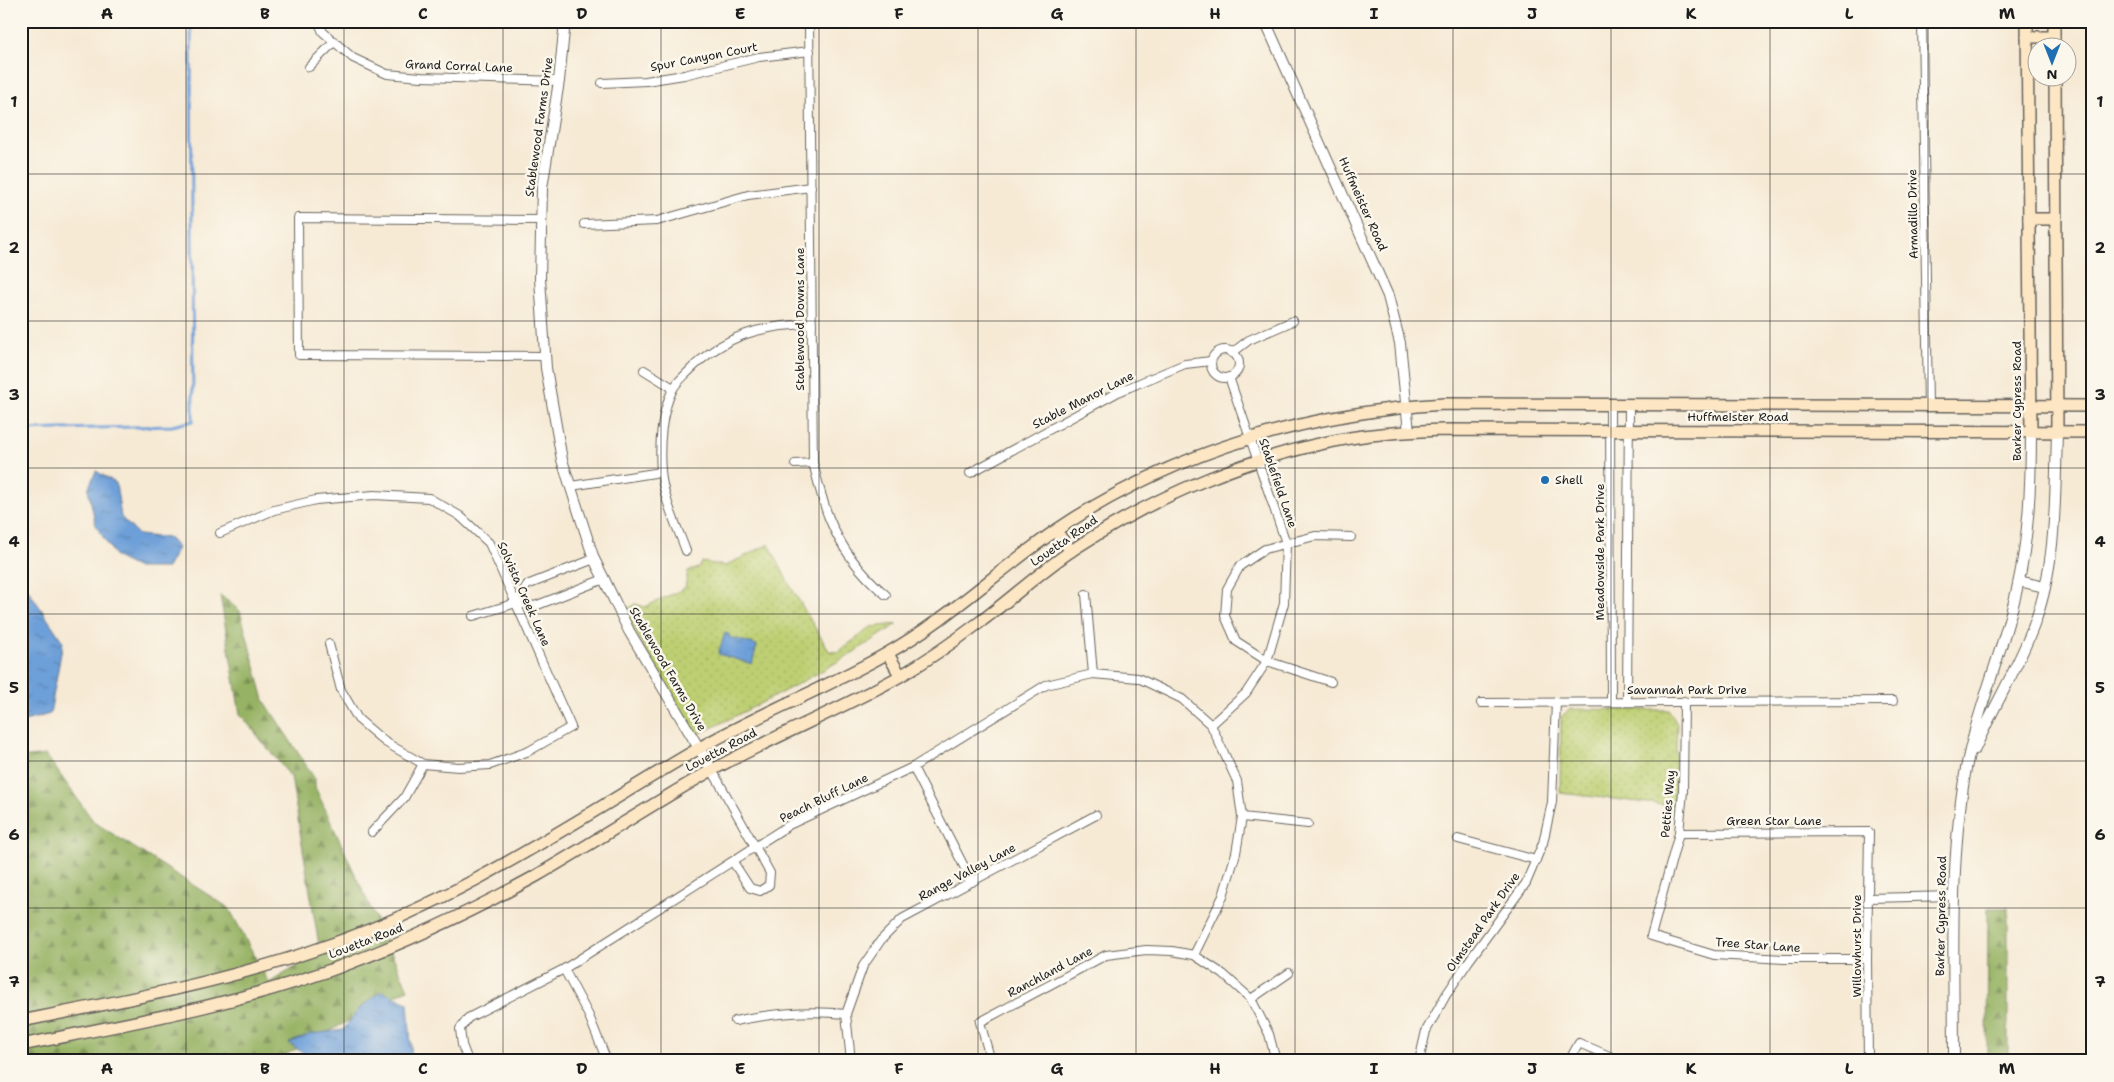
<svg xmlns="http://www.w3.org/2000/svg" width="2114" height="1082" viewBox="0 0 2114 1082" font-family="'Shantell Sans',sans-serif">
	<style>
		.forest { fill: url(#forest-firs); stroke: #596740 }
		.park { fill: url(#park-dots); stroke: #6c7647 }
		.water { fill: url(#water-ripples); stroke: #445e7a }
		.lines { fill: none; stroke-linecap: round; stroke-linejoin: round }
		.stream { stroke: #6d9fd8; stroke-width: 3 }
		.minor-casing { stroke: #68645d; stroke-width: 10 }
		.tertiary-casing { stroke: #68645d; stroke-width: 12 }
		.secondary-casing { stroke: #68645d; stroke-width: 14 }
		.minor { stroke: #fff; stroke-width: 8 }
		.tertiary { stroke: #fff; stroke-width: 10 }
		.secondary { stroke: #fce6c4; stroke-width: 11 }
		.grid { fill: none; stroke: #1c1c1c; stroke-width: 1; stroke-opacity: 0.55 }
		.poi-dot { fill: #1f6fb2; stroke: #fbf7ec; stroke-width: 2 }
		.labels { text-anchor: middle; stroke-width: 5; stroke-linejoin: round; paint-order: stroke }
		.street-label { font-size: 12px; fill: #1c1c1c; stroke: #fbf7ec }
		.poi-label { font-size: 12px; fill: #1c1c1c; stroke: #fbf7ec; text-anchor: start }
		.neatline { fill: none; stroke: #1c1c1c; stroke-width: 2 }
		.grid-label { font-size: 16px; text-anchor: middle; font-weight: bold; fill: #1c1c1c }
	</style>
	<defs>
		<pattern id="forest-firs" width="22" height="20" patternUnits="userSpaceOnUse" patternTransform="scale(1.25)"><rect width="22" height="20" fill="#96b264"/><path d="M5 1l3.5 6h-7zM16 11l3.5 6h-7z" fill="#7a9052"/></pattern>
		<pattern id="park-dots" width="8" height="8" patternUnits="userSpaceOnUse" patternTransform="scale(1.25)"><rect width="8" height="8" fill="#bdcf72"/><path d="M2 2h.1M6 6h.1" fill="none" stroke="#a2b162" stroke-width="1.8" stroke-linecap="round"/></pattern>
		<pattern id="water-ripples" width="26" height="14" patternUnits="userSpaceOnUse" patternTransform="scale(1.25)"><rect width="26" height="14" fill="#6d9fd8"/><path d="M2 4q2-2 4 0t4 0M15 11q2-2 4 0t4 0" fill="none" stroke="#5981ae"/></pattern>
	</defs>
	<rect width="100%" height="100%" fill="#fbf7ec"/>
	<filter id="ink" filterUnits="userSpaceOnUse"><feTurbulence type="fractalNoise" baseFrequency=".02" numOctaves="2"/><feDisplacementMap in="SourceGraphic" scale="10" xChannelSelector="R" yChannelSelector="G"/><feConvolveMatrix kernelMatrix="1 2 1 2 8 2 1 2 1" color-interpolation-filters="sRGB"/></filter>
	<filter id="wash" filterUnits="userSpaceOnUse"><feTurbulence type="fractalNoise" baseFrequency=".0096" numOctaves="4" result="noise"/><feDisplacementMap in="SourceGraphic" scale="20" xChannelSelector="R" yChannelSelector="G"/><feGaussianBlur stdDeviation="1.12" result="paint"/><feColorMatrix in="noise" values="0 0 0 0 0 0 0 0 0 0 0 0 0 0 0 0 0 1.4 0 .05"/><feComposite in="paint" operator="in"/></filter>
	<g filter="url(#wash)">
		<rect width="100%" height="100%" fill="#f6ead5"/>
		<g class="forest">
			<path d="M220 595 240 611 264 700 315 779V787L408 989 274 1061H21V758L46 755 94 822 229 908 269 983 320 952 291 777 240 714Z"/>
			<path d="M1988 908H2008V1061H1987Z"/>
		</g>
		<g class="park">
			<path d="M769 544 788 582 829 651 838 652 871 627 897 624C834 668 766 701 697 735L645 650 625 612 635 604 645 607 685 588 688 571 698 568 702 562 725 566Z"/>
			<path d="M1570 709 1669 710 1677 724 1674 806 1560 793 1561 717Z"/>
		</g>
		<g class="water">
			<path d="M96 471 116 483 121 517 139 535 169 538 178 548 167 568H138L116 557 96 526 88 489Z"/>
			<path d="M21 579 63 642 50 714 21 722Z"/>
			<path d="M725 633 729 634V637L757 645 752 664 718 654Z"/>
			<path d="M382 991 408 1003 412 1061H314L289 1043 311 1034 343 1030 359 1009Z"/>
		</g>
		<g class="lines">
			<path class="stream" d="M21 430 172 426 193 421 191 21"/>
		</g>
	</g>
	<g filter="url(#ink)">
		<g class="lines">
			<g class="minor-casing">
				<g id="minor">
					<path d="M318 21 323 32 353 58 387 74 421 77 559 81"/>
					<path d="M809 21 813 463C818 481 822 501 829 518 841 548 862 575 886 595"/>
					<path d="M1922 21 1928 407"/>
					<path d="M309 67 334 42"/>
					<path d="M602 83 646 81 684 75 759 57 810 51"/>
					<path d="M541 220 298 218 299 355 545 356"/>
					<path d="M584 224 657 221 748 195 811 187"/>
					<circle cx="1225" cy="364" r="14"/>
					<path d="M1232 353 1249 340 1293 321"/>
					<path d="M644 370 673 388"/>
					<path d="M1610 403 1611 702"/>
					<path d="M795 464 813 463"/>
					<path d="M970 473 1118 392 1185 364 1211 361"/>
					<path d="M571 486 661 472"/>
					<path d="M220 533 274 510 316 500 374 495 429 498 460 516 489 543 571 727 529 751 490 765 458 767 423 764 385 742 358 719 341 690 329 644"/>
					<path d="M686 551C677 526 663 498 661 471 659 445 661 412 673 389 676 383 683 377 688 372 724 335 762 325 812 324"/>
					<path d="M1086 594 1093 674"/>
					<path d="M516 603 527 585 594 559"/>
					<path d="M473 616 516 603 535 606 604 579"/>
					<path d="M1331 682 1267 661 1236 641 1225 616 1227 589 1240 566 1265 549 1315 536 1351 537"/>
					<path d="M1684 701 1683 791 1679 833 1651 936 1714 955 1784 959H1867"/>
					<path d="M1627 702 1629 404"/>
					<path d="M1481 703 1893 701"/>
					<path d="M1211 725 1246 693 1267 661 1284 603 1286 543 1229 377"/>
					<path d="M913 767 972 882"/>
					<path d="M712 770 770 873 769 885 760 891 750 888 733 862"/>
					<path d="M1242 817 1308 824"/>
					<path d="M372 832 404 798 423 764"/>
					<path d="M1679 833 1869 832 1867 959 1868 1061"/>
					<path d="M1458 839 1536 860"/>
					<path d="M1868 898 1954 896"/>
					<path d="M564 969 589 1016 607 1061"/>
					<path d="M1251 999 1289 973"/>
					<path d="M735 1021C773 1013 808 1010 846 1014"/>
					<path d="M468 1061 462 1045 460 1029 468 1018 564 969 789 825 913 767 1046 685 1093 674 1138 678 1182 699 1211 725 1237 781 1242 817 1236 853 1223 896 1194 955"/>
					<path d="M851 1061 846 1014 863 966 881 940 902 919 1096 815"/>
					<path d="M991 1061 980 1022 1106 955 1146 950 1172 951 1194 955 1223 974 1251 999 1269 1034 1276 1061"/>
					<path d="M1419 1061 1426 1031 1446 995 1468 962 1526 883 1543 843 1552 802 1556 702"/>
					<path d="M1569 1061 1579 1043 1621 1061"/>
				</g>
			</g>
			<g class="tertiary-casing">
				<g id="tertiary">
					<path d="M565 21 559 81 542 188 540 279 546 368 562 460 594 559 604 579 629 631 712 770"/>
					<path d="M1265 21 1388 296 1400 343 1409 432"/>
					<path d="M2019 581 2044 587"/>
					<path d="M1975 749C1993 707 2018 668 2034 625 2057 564 2055 496 2057 432"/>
					<path d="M1954 1061C1954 965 1949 869 1965 774 1976 711 2003 652 2017 589 2029 537 2031 485 2031 431"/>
				</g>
			</g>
			<g class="secondary-casing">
				<g id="secondary">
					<path d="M2027 21 2031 431"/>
					<path d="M2054 21V48"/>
					<path d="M2027 37H2054"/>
					<path d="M2055 78 2057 432"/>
					<path d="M2029 219H2056"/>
					<path d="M1056 531 1071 551"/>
					<path d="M888 654 900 675"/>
					<path d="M21 1021C127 1000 234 980 335 943 465 897 578 819 696 750 758 714 825 689 886 654 950 618 999 569 1058 529 1175 451 1305 413 1444 404L2093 406"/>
					<path d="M21 1045C131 1023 245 1003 350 963 414 939 476 909 536 876 595 842 652 804 712 770 774 736 840 710 902 675 929 659 955 641 980 622 1012 598 1041 571 1074 549 1156 495 1252 455 1350 438 1381 433 1413 431 1444 430L2093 432"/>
				</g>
			</g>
			<use href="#minor" class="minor"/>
			<use href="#tertiary" class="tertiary"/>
			<use href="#secondary" class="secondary"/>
		</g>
	</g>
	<path class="grid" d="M186 21V1061M344 21V1061M503 21V1061M661 21V1061M819 21V1061M978 21V1061M1136 21V1061M1295 21V1061M1453 21V1061M1611 21V1061M1770 21V1061M1928 21V1061M21 174H2093M21 321H2093M21 468H2093M21 614H2093M21 761H2093M21 908H2093"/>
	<circle class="poi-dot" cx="1545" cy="480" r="5"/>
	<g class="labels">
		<g class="street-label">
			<text transform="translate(704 57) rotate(-11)" y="4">Spur Canyon Court</text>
			<text transform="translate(459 66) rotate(2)" y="4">Grand Corral Lane</text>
			<text transform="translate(539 127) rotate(-82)" y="4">Stablewood Farms Drive</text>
			<text transform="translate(1363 204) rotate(66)" y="4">Huffmeister Road</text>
			<text transform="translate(1913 214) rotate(-91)" y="4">Armadillo Drive</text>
			<text transform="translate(800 319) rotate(-90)" y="4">Stablewood Downs Lane</text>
			<text transform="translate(1083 400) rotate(-27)" y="4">Stable Manor Lane</text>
			<text transform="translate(2017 401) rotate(-90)" y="4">Barker Cypress Road</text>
			<text x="1738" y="421">Huffmeister Road</text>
			<text transform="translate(1278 483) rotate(71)" y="4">Stablefield Lane</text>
			<text transform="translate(1064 541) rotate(-35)" y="4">Louetta Road</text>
			<text transform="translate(1600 552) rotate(-90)" y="4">Meadowside Park Drive</text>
			<text transform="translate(524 594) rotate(66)" y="4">Solvista Creek Lane</text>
			<text transform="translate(668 669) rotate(60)" y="4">Stablewood Farms Drive</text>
			<text x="1687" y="694">Savannah Park Drive</text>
			<text transform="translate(721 750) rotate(-28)" y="4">Louetta Road</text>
			<text transform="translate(824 798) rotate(-26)" y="4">Peach Bluff Lane</text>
			<text transform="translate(1668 804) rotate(-85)" y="4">Petties Way</text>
			<text x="1774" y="825">Green Star Lane</text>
			<text transform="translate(967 872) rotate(-28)" y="4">Range Valley Lane</text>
			<text transform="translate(1941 916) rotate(-89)" y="4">Barker Cypress Road</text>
			<text transform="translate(1483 922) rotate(-55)" y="4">Olmstead Park Drive</text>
			<text transform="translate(366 941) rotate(-21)" y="4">Louetta Road</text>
			<text transform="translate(1758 945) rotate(4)" y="4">Tree Star Lane</text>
			<text transform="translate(1857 946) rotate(-90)" y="4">Willowhurst Drive</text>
			<text transform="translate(1050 972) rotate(-28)" y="4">Ranchland Lane</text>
		</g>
		<g class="poi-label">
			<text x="1555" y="484">Shell</text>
		</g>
	</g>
	<rect width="2114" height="1082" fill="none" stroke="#fbf7ec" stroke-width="55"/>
	<g transform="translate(2052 62) rotate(180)"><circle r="24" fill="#fbf7ec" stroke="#a29f99"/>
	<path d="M0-4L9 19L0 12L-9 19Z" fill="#1f6fb2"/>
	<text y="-8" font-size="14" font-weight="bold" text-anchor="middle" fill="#1c1c1c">N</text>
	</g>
	<rect x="28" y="28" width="2058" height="1026" class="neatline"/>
	<g class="grid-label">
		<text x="107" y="19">A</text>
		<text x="265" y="19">B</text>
		<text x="423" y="19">C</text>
		<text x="582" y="19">D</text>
		<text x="740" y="19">E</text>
		<text x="899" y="19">F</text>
		<text x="1057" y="19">G</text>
		<text x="1215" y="19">H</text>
		<text x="1374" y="19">I</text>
		<text x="1532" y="19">J</text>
		<text x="1691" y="19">K</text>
		<text x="1849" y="19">L</text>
		<text x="2007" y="19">M</text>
		<text x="14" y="107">1</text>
		<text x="2100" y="107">1</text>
		<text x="14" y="253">2</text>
		<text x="2100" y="253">2</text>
		<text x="14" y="400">3</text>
		<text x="2100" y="400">3</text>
		<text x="14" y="547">4</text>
		<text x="2100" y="547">4</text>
		<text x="14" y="693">5</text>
		<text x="2100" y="693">5</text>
		<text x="14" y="840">6</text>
		<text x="2100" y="840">6</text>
		<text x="14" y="987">7</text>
		<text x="2100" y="987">7</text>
		<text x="107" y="1074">A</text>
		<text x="265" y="1074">B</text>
		<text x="423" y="1074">C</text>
		<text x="582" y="1074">D</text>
		<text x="740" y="1074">E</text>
		<text x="899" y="1074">F</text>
		<text x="1057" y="1074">G</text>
		<text x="1215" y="1074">H</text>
		<text x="1374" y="1074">I</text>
		<text x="1532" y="1074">J</text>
		<text x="1691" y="1074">K</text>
		<text x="1849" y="1074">L</text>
		<text x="2007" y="1074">M</text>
	</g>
</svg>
